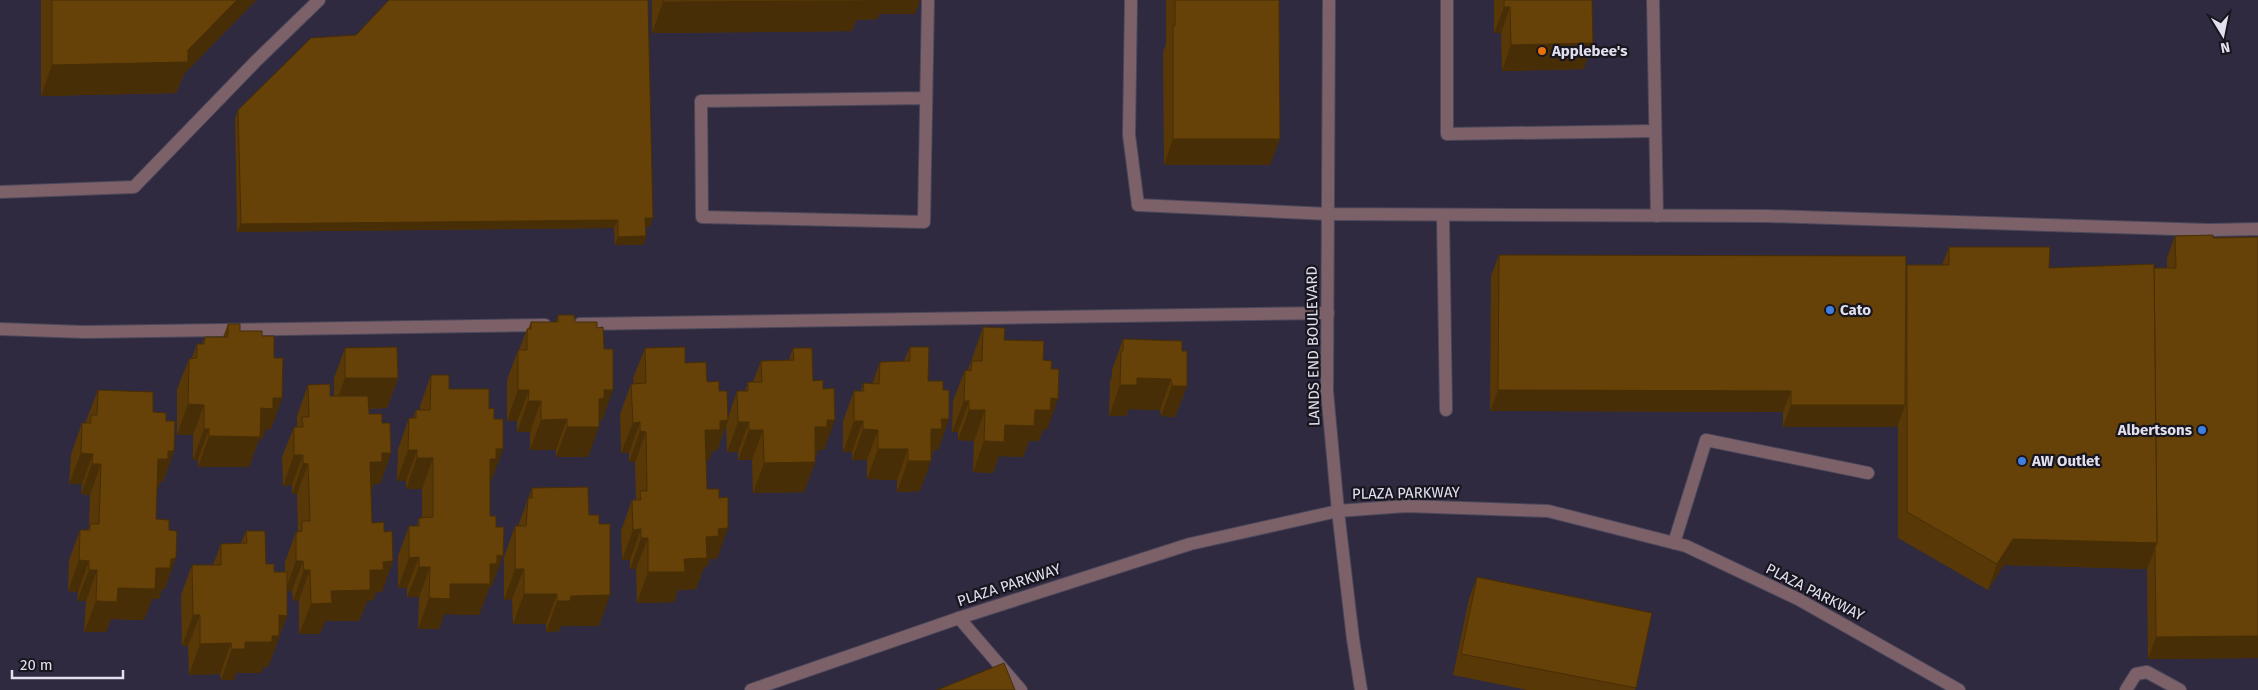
<svg xmlns="http://www.w3.org/2000/svg" width="2258" height="690" viewBox="0 0 2258 690" font-family="'Fira Sans',sans-serif">
	<style>
		.lines { fill: none; stroke-linecap: round; stroke-linejoin: round }
		.minor-casing { stroke: #4c475b; stroke-width: 14 }
		.minor { stroke: #7c6169; stroke-width: 12 }
		.wall { fill: #583807 }
		.shaded-wall { fill: #472e06 }
		.building { fill: #664108; stroke: #472e06 }
		.food-dot { fill: #e8710a; stroke: #17151e; stroke-width: 2 }
		.shop-dot { fill: #3f7fe0; stroke: #17151e; stroke-width: 2 }
		.labels { text-anchor: middle; stroke-width: 4.5; stroke-linejoin: round; paint-order: stroke }
		.poi-label { font-size: 15px; font-weight: bold; fill: #e2e0ee; stroke: #17151e; text-anchor: start }
		.street-label { font-size: 15px; fill: #e2e0ee; stroke: #17151e }
	</style>
	<rect width="100%" height="100%" fill="#2f2a3f"/>
	<g class="lines">
		<g class="minor-casing">
			<g id="minor">
				<path d="M1131 0 1129 135 1138 205 1328 214 1767 216 2209 230 2258 229"/>
				<path d="M1329 0 1327 391 1338 511 1353 639 1361 690"/>
				<path d="M1447 0V134L1655 131"/>
				<path d="M1653 0 1657 216"/>
				<path d="M926 98 701 101 702 217 924 222 928 0"/>
				<path d="M0 192 134 187 256 61 319 0"/>
				<path d="M1443 215 1446 410"/>
				<path d="M580 324 1328 313"/>
				<path d="M0 329 84 332 545 325"/>
				<path d="M1674 543 1706 440 1868 473"/>
				<path d="M959 618 1021 690"/>
				<path d="M751 690 959 618 1190 544 1338 511 1406 506 1548 511 1686 546 1798 599 1959 690"/>
				<path d="M2126 690 2136 674 2147 672 2180 690"/>
			</g>
		</g>
		<use href="#minor" class="minor"/>
	</g>
	<g class="wall">
		<path d="M41 0H256L184 74 176 93 41 96Z"/>
		<path d="M652 0H920L915 14H879L878 19 856 20 852 31 652 33Z"/>
		<path d="M1166 0H1279L1270 165H1164L1163 52 1166 44Z"/>
		<path d="M1494 0H1592L1584 69 1502 71 1501 33H1494Z"/>
		<path d="M238 110 650 227H645L646 236 643 245H615L614 228 237 232 235 118Z"/>
		<path d="M2175 236 2213 238 2258 237V658L2148 659 2147 569 2004 565 1988 590 1898 538V425L1897 427H1783V412L1490 411 1491 276 1499 255 1906 268 1907 265H1942L1949 247 2049 268H2167V258Z"/>
		<path d="M558 315 575 322 602 421H599L588 457H556V450H530V432H517V421H507V380L518 350H519L527 329H528L531 322H556Z"/>
		<path d="M228 324 240 331 262 336 274 358 282 398 271 429H266L262 439H259L249 467H198V460H193V435H177V389L189 359 192 358 197 344H202L205 337H223Z"/>
		<path d="M983 327 1004 340 1043 360 1047 430 1043 429 1039 441H1029L1023 457 999 456 993 473 973 472 974 441 958 440V432H952L953 401 965 370H968Z"/>
		<path d="M1123 339 1182 351 1187 386 1175 417 1161 416 1160 410 1129 409 1126 416H1109L1110 382 1112 376V370Z"/>
		<path d="M910 347 928 381 943 390 949 419 938 450H934L920 491 897 492V480L867 479V460H852V452H843V421L854 391H861L863 383 872 384 880 362 904 361Z"/>
		<path d="M345 348 398 378 387 408 369 409V414L382 423 391 453 380 484H374L371 492 372 523 382 592H376L373 600 367 601 359 621H325L320 634H299V600L293 601 292 591H287V616L268 667H263L261 673H236L234 680H221L220 674 189 675 188 646H182L181 595 192 565H213L221 544 241 543 246 531 266 564 274 572H285V562L296 532 298 531 297 494H292V485L283 486 282 457 294 427H297V416L308 385 330 396H334V378Z"/>
		<path d="M645 348 685 363 719 391 728 418 737 391H745L748 382H753L761 361 789 360 793 348 813 381 824 450H818L815 458V462L804 492 753 493 752 460H738V452H727L726 424 717 451H712L709 460H706L707 489 717 559H710L707 567H704L696 589 678 590 674 602 637 603 636 569H630V560H622L621 531 632 500H636L635 462H629V453H621L620 414 631 384 634 383 633 378Z"/>
		<path d="M431 375 449 389 489 409 494 419 503 449 492 479H490V516L492 586H490L479 615 444 614 439 629H418L419 597H407V588H398V556L409 526H417L419 518H422V489H406V481H397L398 449 409 418H413L416 410H420V406Z"/>
		<path d="M98 390 153 412 166 421 174 451 163 482H160L157 490 156 519 165 589H162L159 599H152L144 620 111 619 106 632H84L86 601H77L78 592 68 591 69 560 80 530H88L89 527 90 495 81 494 82 484H69L71 454 82 423H86V421Z"/>
		<path d="M532 488 589 515 599 626H561L559 631 546 632V624H513L512 599 504 600V557L515 526H518Z"/>
		<path d="M1477 577 1652 613 1635 690H1527L1453 675 1469 599Z"/>
	</g>
	<g class="shaded-wall">
		<path d="M237 0H256L184 74 176 93 41 96 52 65 188 50Z"/>
		<path d="M860 0H920L915 14H879L878 19 856 20 852 31 652 33 663 2Z"/>
		<path d="M1504 7H1510L1501 33H1494Z"/>
		<path d="M1593 43 1584 69 1502 71 1511 45Z"/>
		<path d="M1173 139H1280L1270 165H1164Z"/>
		<path d="M645 218H653L650 227H642Z"/>
		<path d="M618 220 614 228 237 232 241 224Z"/>
		<path d="M646 236 643 245H615L618 237Z"/>
		<path d="M345 378H398L387 408 334 409Z"/>
		<path d="M1137 378 1171 379 1160 410 1129 409 1126 416H1109L1120 385Z"/>
		<path d="M1172 386H1187L1175 417 1161 416Z"/>
		<path d="M518 390H529L517 421H507Z"/>
		<path d="M604 390H613L602 421H596L599 427 588 457H556L567 427 599 399Z"/>
		<path d="M1498 390 1791 391 1783 412 1490 411Z"/>
		<path d="M273 398H282L271 429H266L262 439H259L249 467H198L209 436Z"/>
		<path d="M1051 398 1058 399 1047 430 1043 429 1039 441H1029L1023 457 999 456 993 473 973 472 984 441 1005 425Z"/>
		<path d="M528 401H541L530 432H517Z"/>
		<path d="M964 401H969L958 432H952Z"/>
		<path d="M188 404 204 405 193 435H177Z"/>
		<path d="M1791 405H1905L1897 427H1783Z"/>
		<path d="M969 410H985L974 441 958 440Z"/>
		<path d="M567 419 556 450H530L541 420Z"/>
		<path d="M941 419H949L938 450H934L930 459 931 429Z"/>
		<path d="M728 420 717 451H712L709 460 693 461 705 430 720 421Z"/>
		<path d="M827 420H835L824 450H818L816 458 815 427Z"/>
		<path d="M854 421H863L852 452H843Z"/>
		<path d="M640 422 629 453H621L633 423Z"/>
		<path d="M738 422H749L738 452H727Z"/>
		<path d="M204 429H209L198 460H193Z"/>
		<path d="M863 429 878 430 867 460H852Z"/>
		<path d="M749 430H763L752 460H738Z"/>
		<path d="M640 431 646 432 635 462H629Z"/>
		<path d="M496 449H503L492 479H489L490 459Z"/>
		<path d="M878 449H908L897 480 867 479Z"/>
		<path d="M408 450H417L406 481H397Z"/>
		<path d="M168 451H174L163 482H160L157 490 158 459Z"/>
		<path d="M81 453 93 454 82 484H69Z"/>
		<path d="M382 453H391L380 484H374L371 492 370 462Z"/>
		<path d="M294 455H303L292 485 283 486Z"/>
		<path d="M417 458H433L422 489H406Z"/>
		<path d="M908 461H931L920 491 897 492Z"/>
		<path d="M815 462 804 492 753 493 764 463Z"/>
		<path d="M303 463 308 464 297 494H292Z"/>
		<path d="M92 464H101L90 495 81 494Z"/>
		<path d="M728 528 717 559H710L707 567H704L696 589 678 590 674 602 637 603 648 572 684 559 706 537 718 529Z"/>
		<path d="M641 529 630 560H622L633 530Z"/>
		<path d="M641 538H648L636 569H630Z"/>
		<path d="M2013 539 2157 543 2147 569 2004 565 1988 590 1997 564Z"/>
		<path d="M497 555 503 556 492 586H490L479 615 444 614 439 629H418L429 598 450 584Z"/>
		<path d="M419 557 407 588H398L409 558Z"/>
		<path d="M176 558 165 589H162L159 599H152L144 620 111 619 106 632H84L96 601 118 588 171 559Z"/>
		<path d="M79 560 89 561 78 592 68 591Z"/>
		<path d="M296 561H303L292 591H285Z"/>
		<path d="M393 561 382 592H376L373 600 367 601 359 621H325L320 634H299L311 604 331 591 370 570 383 562Z"/>
		<path d="M419 567H430L419 597H407Z"/>
		<path d="M515 569H524L512 599 504 600Z"/>
		<path d="M89 570H97L86 601H77Z"/>
		<path d="M304 570H310L299 600 293 601Z"/>
		<path d="M524 594H557L546 624H513Z"/>
		<path d="M610 595 599 626H561L559 631 546 632 557 601 571 596Z"/>
		<path d="M193 615H200L188 646H182Z"/>
		<path d="M279 615 287 616 268 667H263L261 673H236L234 680H221L232 649Z"/>
		<path d="M2258 636V658L2148 659 2156 637Z"/>
		<path d="M231 643 220 674 189 675 200 644Z"/>
	</g>
	<g class="building">
		<path d="M52 0H237L188 50V62L52 65Z"/>
		<path d="M389 0H648L653 218H645L646 236 618 237V220L241 224 238 110 311 38 356 35Z"/>
		<path d="M663 0H863V1L663 2Z"/>
		<path d="M1175 0H1279L1280 139H1173V26H1175Z"/>
		<path d="M1504 0H1592L1593 43 1511 45 1510 7H1504Z"/>
		<path d="M2213 235V238L2258 237V636L2156 637 2155 547 2157 543 2154 268H2176L2175 236Z"/>
		<path d="M1949 247H2050L2049 268 2154 264 2157 543 2013 539 1997 564 1907 512V265H1949Z"/>
		<path d="M1499 255 1906 256 1905 405H1791V391L1498 390Z"/>
		<path d="M558 315H574L575 322H597V328L603 327 604 349H613V390H604V398L599 399V427H567V419L541 420V401H528L529 390H518V350H527V329H531V322H558Z"/>
		<path d="M228 324H240V331H262V336H274V358H283L282 398H273V409L261 408 260 437 209 436V429H204V405L188 404 189 359 197 358V344H204L205 337H228Z"/>
		<path d="M983 327 1005 328 1004 340 1044 341 1043 360 1052 361 1051 369H1059L1058 399 1051 398 1050 410H1035L1034 426 1005 425 1004 442 984 441 985 410H969V401H964L965 370 971 371 972 361H982Z"/>
		<path d="M1123 339 1182 341V351H1187V386H1172L1171 379 1137 378V385H1120L1121 352 1123 351Z"/>
		<path d="M397 347 398 378H345V348Z"/>
		<path d="M685 347V363L706 362 707 382 719 381V391H727L728 420 720 421V430H705L707 489H719V498L728 497V528L718 529 719 536 706 537 707 558 684 559 685 572H648V538H641V529L633 530 632 500H641L640 491H647L646 432 640 431V422L633 423 631 384 646 383 645 348Z"/>
		<path d="M910 347H929L928 381H943V390H949V419H941L942 429H931V461H908V449H878V430L863 429V421H854V391H864L863 383 879 384 880 362 910 361Z"/>
		<path d="M793 348H812L813 381 823 380V389L834 388 835 420H827V427H815V462L764 463 763 430H749V422H738L737 391H748V382H762L761 361 794 360Z"/>
		<path d="M431 375H449V389H489V409L494 408V419H503V449H496V459H490V516H496V527H504L503 556 497 555V564H490V584H450V599L429 598 430 567H419V557L409 558V526H419V518L433 517V458H417V450H408L409 418H416V410H430Z"/>
		<path d="M330 384V396H368L369 414H382V423H390L391 453H382V462H370L372 523 384 522V532L392 531 393 561 383 562 384 570H370V590L331 591 332 603 311 604 310 570H304L303 561H296V532L302 531V521H310L308 464 303 463V455H294V427H303L302 417H309L308 385Z"/>
		<path d="M98 390 153 392V412L166 413V421H175L174 451H168V459H158L156 519 169 520V530L177 531 176 558 171 559 170 568H156L155 589 118 588 117 602 96 601 97 570H89V561L79 560 80 530H90V524H99L101 464H92L93 454 81 453 82 423H91V415H97Z"/>
		<path d="M588 487 589 515H599V524H610V595L571 596 570 601H557V594H524V569H515V526H526L528 498H532V488Z"/>
		<path d="M246 531H265L266 564H274V572H287V616L279 615V636H272V642H245V649H232L231 643 200 644V615H193L192 565H221V544L247 543Z"/>
		<path d="M1477 577 1652 613 1636 688 1461 654Z"/>
		<path d="M1004 663 1015 690H937Z"/>
	</g>
	<circle class="food-dot" cx="1542" cy="51" r="5"/>
	<g class="shop-dot">
		<circle cx="1830" cy="310" r="5"/>
		<circle cx="2202" cy="430" r="5"/>
		<circle cx="2022" cy="461" r="5"/>
	</g>
	<g class="labels">
		<g class="poi-label">
			<text x="1552" y="56">Applebee's</text>
			<text x="1840" y="315">Cato</text>
			<text x="2192" y="435" text-anchor="end">Albertsons</text>
			<text x="2032" y="466">AW Outlet</text>
		</g>
		<g class="street-label">
			<text transform="translate(1313 346) rotate(-91)" y="5">LANDS END BOULEVARD</text>
			<text transform="translate(1406 493) rotate(-1)" y="5">PLAZA PARKWAY</text>
			<text transform="translate(1009 585) rotate(-18)" y="5">PLAZA PARKWAY</text>
			<text transform="translate(1815 592) rotate(27)" y="5">PLAZA PARKWAY</text>
		</g>
	</g>
	<g transform="translate(2223 35) rotate(170)" stroke="#17151e" stroke-width="4" paint-order="stroke">
	<path d="M0-4L9 19L0 12L-9 19Z" fill="#e2e0ee"/>
	<text y="-8" font-size="14" font-weight="bold" text-anchor="middle" fill="#e2e0ee">N</text>
	</g>
	<path d="M12 670v8h111v-8" fill="none" stroke="#e2e0ee" stroke-width="2.5"/>
	<text x="20" y="670" font-size="15" fill="#e2e0ee" stroke="#17151e" stroke-width="4" paint-order="stroke">20 m</text>
</svg>
